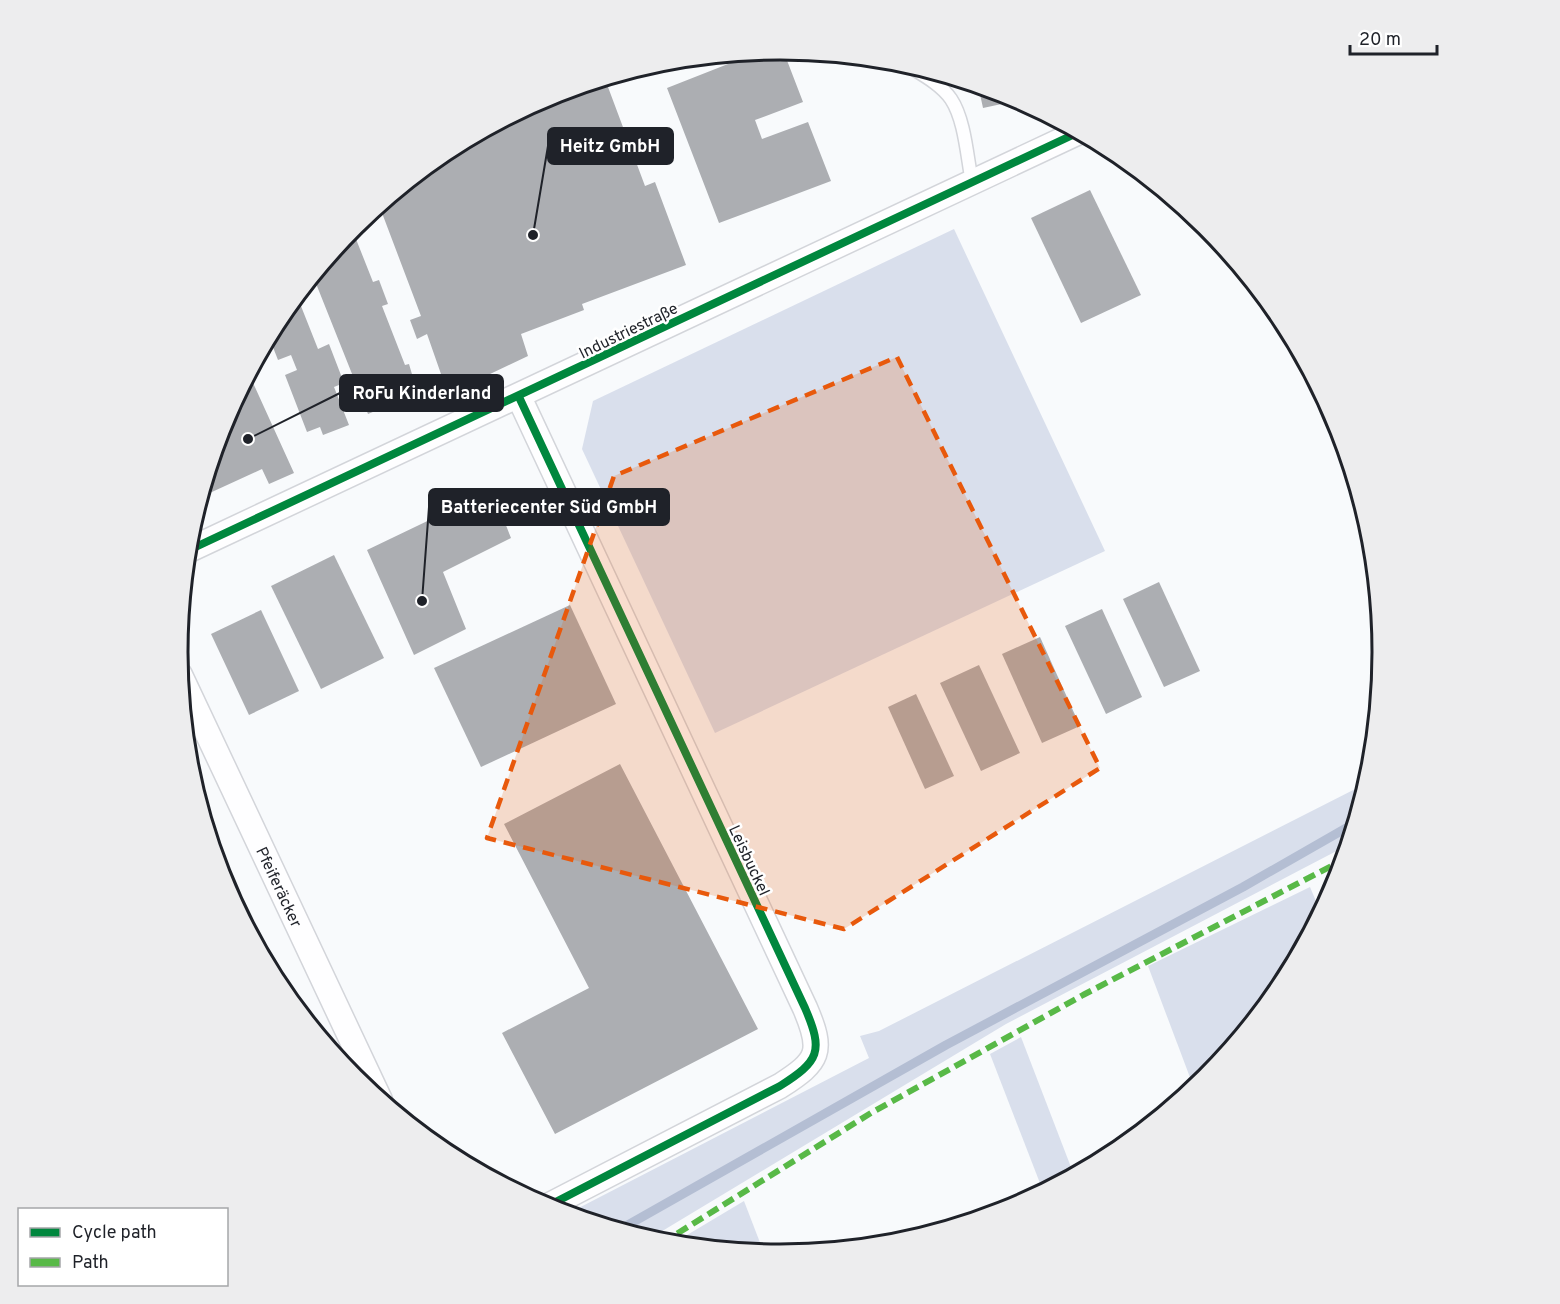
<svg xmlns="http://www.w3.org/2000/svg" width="1560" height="1304" viewBox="0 0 1560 1304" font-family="Overpass,sans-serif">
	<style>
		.green { fill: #d9dfec }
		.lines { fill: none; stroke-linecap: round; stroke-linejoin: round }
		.stream { stroke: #b4bed3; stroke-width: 9 }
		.building { fill: #acaeb2 }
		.lane-casing { stroke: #d3d5da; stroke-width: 15 }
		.street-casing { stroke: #d3d5da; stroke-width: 27 }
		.lane { stroke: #fefeff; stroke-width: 12 }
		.street { stroke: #fefeff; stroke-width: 24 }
		.quiet { stroke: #58b947; stroke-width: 6; stroke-dasharray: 12 6; stroke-linecap: butt }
		.cycleway-casing { stroke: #fff; stroke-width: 11 }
		.cycleway { stroke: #00873e; stroke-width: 8 }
		.marked { fill: #e8590c; fill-opacity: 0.2; stroke: #e8590c; stroke-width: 4.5; stroke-dasharray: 12 8; stroke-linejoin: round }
		.labels { text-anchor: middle; stroke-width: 5; stroke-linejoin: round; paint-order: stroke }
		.street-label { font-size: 16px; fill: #1f2229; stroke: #fff }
		.rim { fill: none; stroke: #1f2229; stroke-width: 3 }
		.leader { fill: none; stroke: #1f2229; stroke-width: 2 }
		.callout-dot { fill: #1f2229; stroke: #fff; stroke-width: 2 }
		.callout { fill: #1f2229; stroke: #1f2229; stroke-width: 2 }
		.callout-label { font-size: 18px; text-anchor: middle; font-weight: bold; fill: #fff }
	</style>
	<rect width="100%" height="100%" fill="#f8fafc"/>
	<g class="green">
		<path d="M954 229 1105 551 715 733 582 449 593 401Z"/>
		<path d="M1367 783 1348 845 1006 1024 649 1239 567 1214 869 1058 860 1036 879 1031Z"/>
		<path d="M1310 887 1321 913 1281 987 1206 1078 1194 1088 1148 966Z"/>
		<path d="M1021 1037 1074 1175 1043 1191 990 1054Z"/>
		<path d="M744 1201 764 1253 672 1244Z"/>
	</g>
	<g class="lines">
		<path class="stream" d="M619 1230 946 1045 1243 887 1355 823"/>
	</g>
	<g class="building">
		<path d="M783 50 803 102 755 120 762 139 808 122 831 181 719 223 667 88 761 51Z"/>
		<path d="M605 79 645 186 655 182 686 265 582 304 584 310 521 334 528 356 448 394 427 334 417 339 410 320 421 316 379 205 446 151 550 95Z"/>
		<path d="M978 85 1011 95 1020 100 983 108Z"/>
		<path d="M1090 190 1141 295 1081 323 1031 218Z"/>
		<path d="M354 234 373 282 379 280 388 304 382 306 405 365 409 364 414 381 404 399 368 414 313 276 345 237Z"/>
		<path d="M297 296 318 349 329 344 344 383 334 387 349 425 323 435 320 427 307 432 285 375 297 370 291 355 278 360 269 337 279 317Z"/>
		<path d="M249 374 294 473 269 484 262 469 201 497 223 421Z"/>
		<path d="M492 490 511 538 443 572 466 629 414 655 367 550Z"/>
		<path d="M334 555 384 658 321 689 271 586Z"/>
		<path d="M1159 582 1200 671 1164 687 1123 599Z"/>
		<path d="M570 605 616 704 481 767 434 668Z"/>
		<path d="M1102 609 1142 697 1106 714 1065 626Z"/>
		<path d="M261 610 299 691 249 715 211 634Z"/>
		<path d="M1040 637 1080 726 1042 743 1002 654Z"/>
		<path d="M979 665 1020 753 981 771 940 683Z"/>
		<path d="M916 694 954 776 925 789 888 707Z"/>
		<path d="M620 764 758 1029 555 1134 502 1033 589 988 504 824Z"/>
	</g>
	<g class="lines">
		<g class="lane-casing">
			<path id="lane" d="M902 62C919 73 940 83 951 99 965 120 967 157 972 182"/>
		</g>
		<g class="street-casing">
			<g id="street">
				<path d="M519 397 805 1008C824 1052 819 1061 780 1086L546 1207"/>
				<path d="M187 551 1079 132"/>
				<path id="s1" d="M180 675 380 1100"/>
			</g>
		</g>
		<use href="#lane" class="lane"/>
		<use href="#street" class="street"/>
		<path class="quiet" d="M662 1243 871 1113 1083 995 1343 860"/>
		<g class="cycleway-casing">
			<g id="cycleway">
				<path d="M519 397 805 1008C824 1052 819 1061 780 1086L546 1207"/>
				<path d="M187 551 1079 132"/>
			</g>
		</g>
		<use href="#cycleway" class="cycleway"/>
	</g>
	<path class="marked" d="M897 357 1100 768 844 929 487 838 614 476Z"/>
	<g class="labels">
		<g class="street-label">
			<text transform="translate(628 330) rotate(-26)" y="6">Industriestraße</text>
			<text transform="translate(750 860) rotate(65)" y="6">Leisbuckel</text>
			<text dy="6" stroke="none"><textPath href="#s1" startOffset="234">Pfeiferäcker</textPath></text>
		</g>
	</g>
	<path d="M0 0H1560V1304H0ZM188 652a592 592 0 1 1 1184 0a592 592 0 1 1-1184 0Z" fill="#ededee" fill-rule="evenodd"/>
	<path class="rim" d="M188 652a592 592 0 1 1 1184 0a592 592 0 1 1-1184 0Z"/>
	<path class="leader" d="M533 235L548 146M248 439L340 393M422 601L429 507"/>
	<g class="callout-dot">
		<circle cx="533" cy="235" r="6"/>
		<circle cx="248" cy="439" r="6"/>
		<circle cx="422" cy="601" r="6"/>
	</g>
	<g class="callout">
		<rect x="548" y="128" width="125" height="36" rx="6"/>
		<rect x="340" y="375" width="163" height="36" rx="6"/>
		<rect x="429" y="489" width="240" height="36" rx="6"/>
	</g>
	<g class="callout-label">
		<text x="610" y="152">Heitz GmbH</text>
		<text x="422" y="399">RoFu Kinderland</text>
		<text x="549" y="513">Batteriecenter Süd GmbH</text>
	</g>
	<rect x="18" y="1208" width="210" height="78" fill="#ffffff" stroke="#a5a7a9" stroke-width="1.5"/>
	<rect x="30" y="1228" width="30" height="9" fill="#00873e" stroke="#a5a7a9" stroke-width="1.5"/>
	<text x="72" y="1238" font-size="18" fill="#1f2229">Cycle path</text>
	<rect x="30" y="1258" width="30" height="9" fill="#58b947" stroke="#a5a7a9" stroke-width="1.5"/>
	<text x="72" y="1268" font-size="18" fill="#1f2229">Path</text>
	<path d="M1350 45v9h87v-9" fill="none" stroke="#1f2229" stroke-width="3"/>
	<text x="1359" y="45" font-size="18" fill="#1f2229" stroke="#ffffff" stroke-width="4.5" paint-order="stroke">20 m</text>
</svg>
